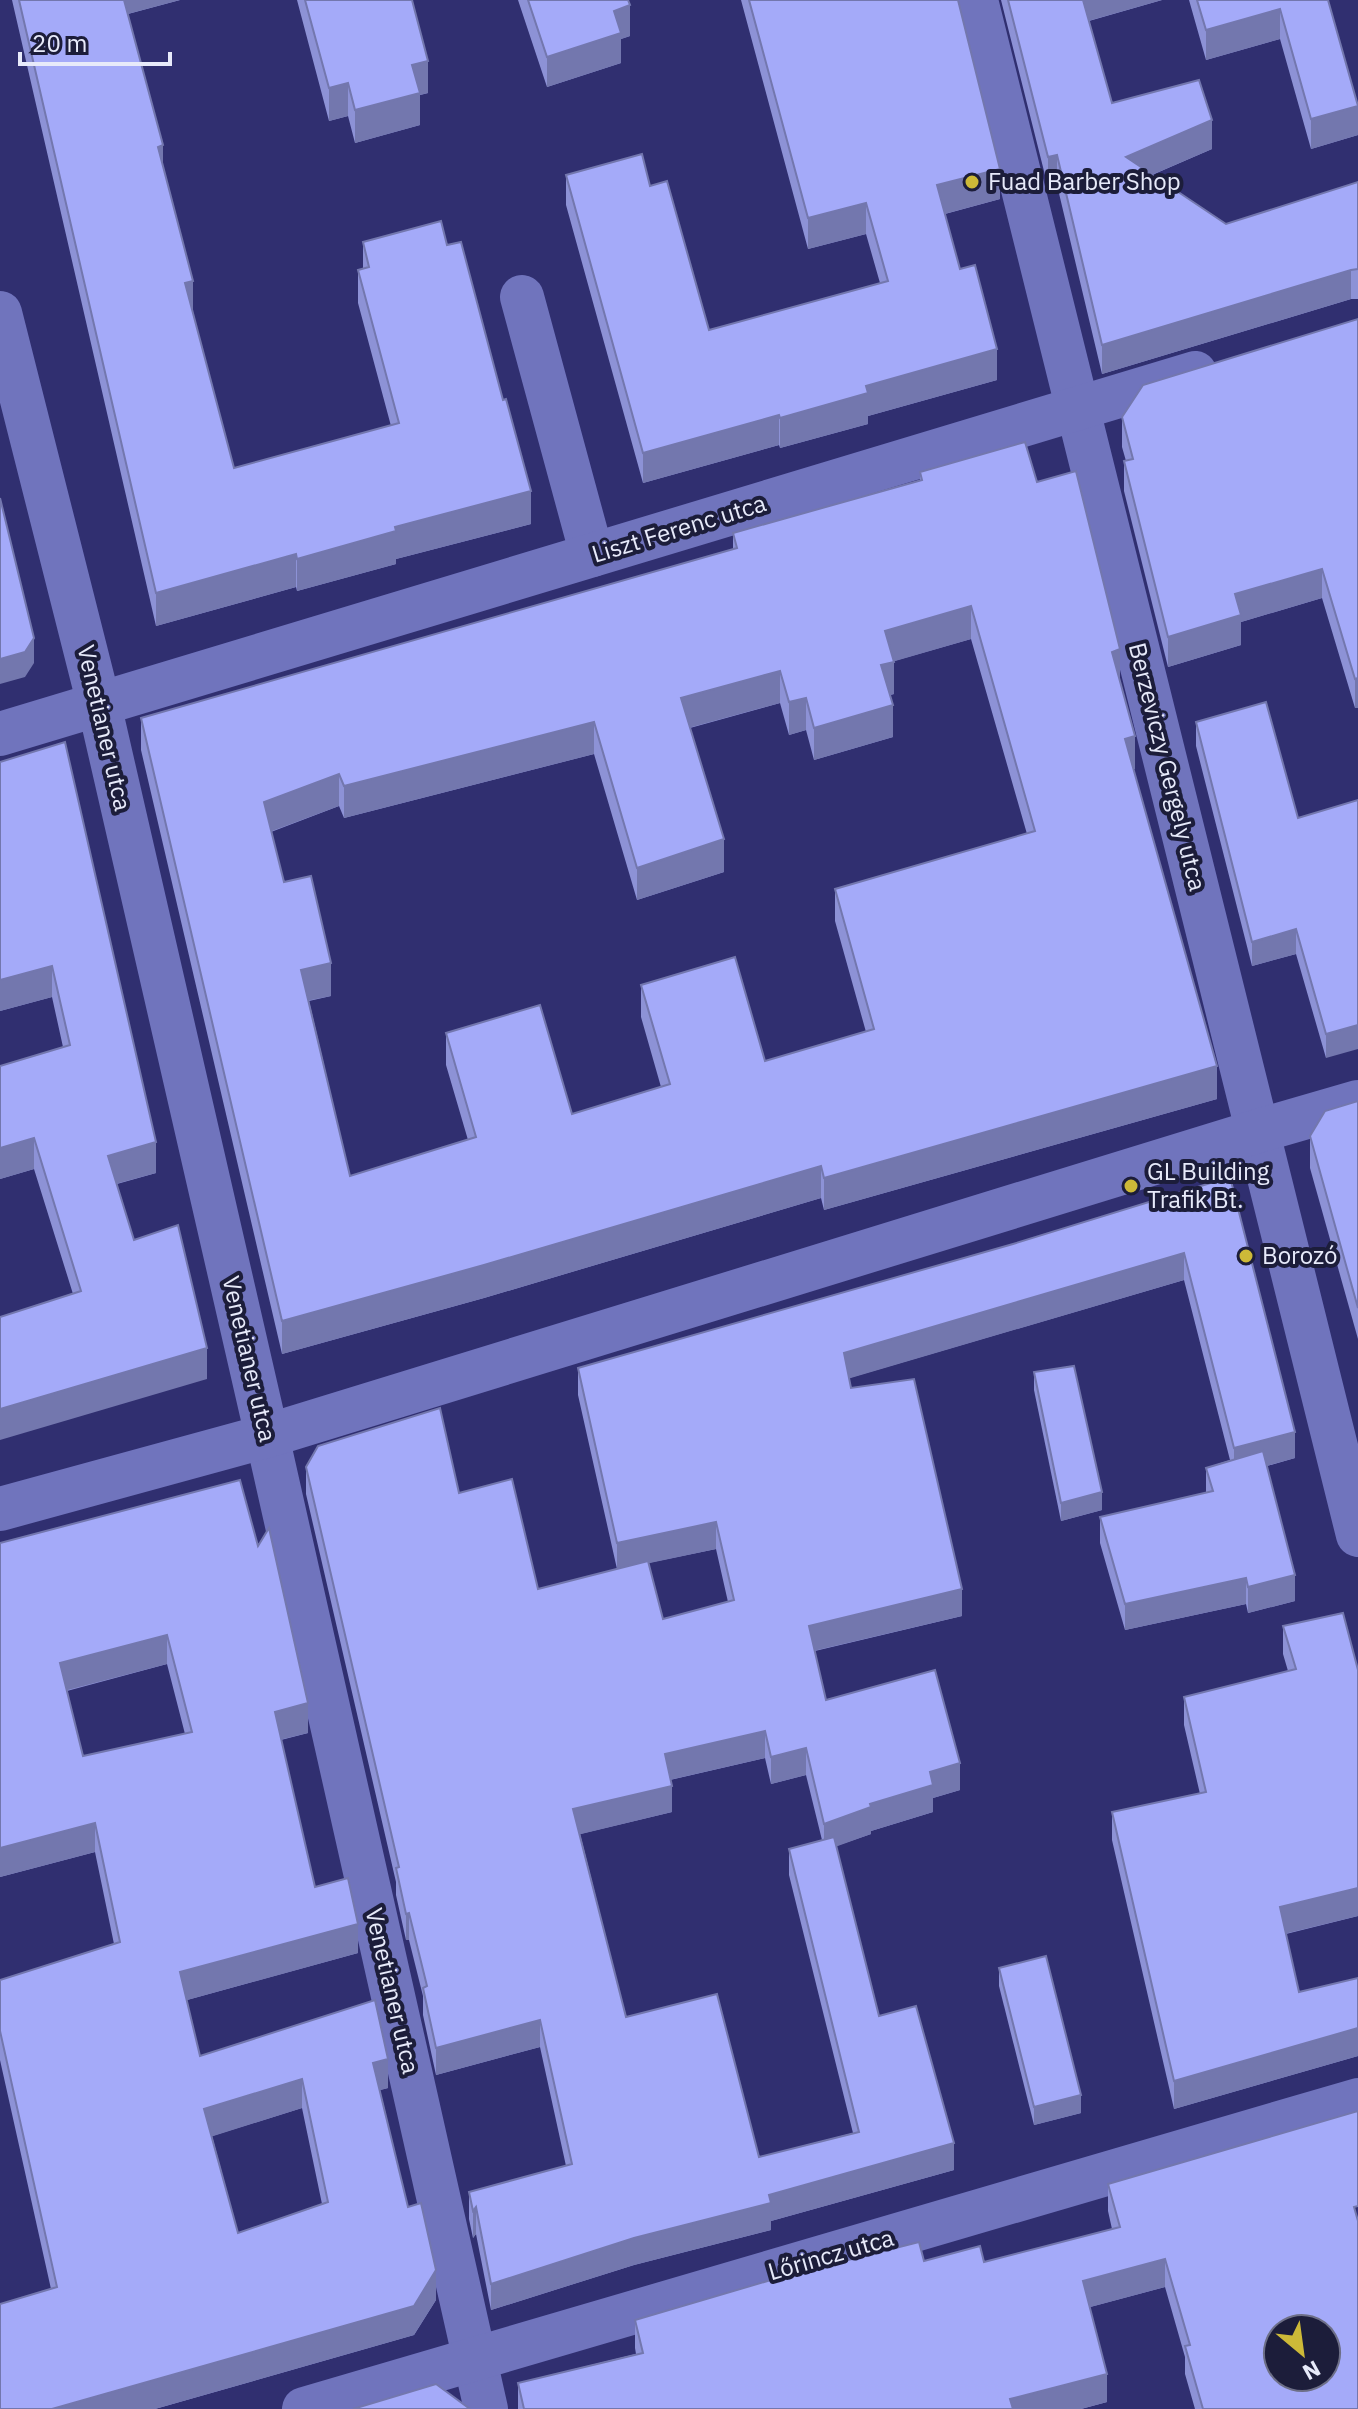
<svg xmlns="http://www.w3.org/2000/svg" width="1358" height="2409" viewBox="0 0 1358 2409" font-family="'IBM Plex Sans',sans-serif">
	<style>
		.lines { fill: none; stroke-linecap: round; stroke-linejoin: round }
		.minor { stroke: #7074bd; stroke-width: 44 }
		.wall { fill: #8d92d6; fill-rule: evenodd }
		.shaded-wall { fill: #7377ae }
		.building { fill: #a4aaf9; stroke: #7377ae; stroke-width: 2; fill-rule: evenodd }
		.poi-dot { fill: #cdb938; stroke: #1c1d3a; stroke-width: 3 }
		.labels { text-anchor: middle; stroke-width: 8; stroke-linejoin: round; paint-order: stroke }
		.poi-label { font-size: 24px; fill: #e7eafa; stroke: #1c1d3a; text-anchor: start }
		.street-label { font-size: 24px; fill: #e7eafa; stroke: #1c1d3a }
	</style>
	<rect width="100%" height="100%" fill="#302f70"/>
	<g class="lines">
		<g class="minor">
			<path d="M976 0 1358 1535"/>
			<path d="M522 297 592 555"/>
			<path d="M0 313 99 704 267 1436 486 2409"/>
			<path d="M0 734 1195 373"/>
			<path d="M0 1509 267 1436 1258 1131 1358 1102"/>
			<path d="M304 2409 1358 2100"/>
		</g>
	</g>
	<g class="wall">
		<path d="M12 0H180L128 14 163 167 193 313 234 468 391 426 358 303V270L363 269V242L447 245 531 524 396 559V564L297 591 296 587 156 626Z"/>
		<path d="M297 0H412L428 93 420 95V125L355 143 348 116 329 121Z"/>
		<path d="M518 0H628L630 36 621 39V63L547 87Z"/>
		<path d="M741 0H958L1000 199 945 214 960 269 997 380 868 416V424L780 448 779 445 643 483 566 205V175L650 186 709 330 880 283 866 234 808 249Z"/>
		<path d="M1001 0H1162L1089 21 1112 103 1212 149 1152 175 1226 224 1358 182V299H1351L1102 374 1057 185 1048 187Z"/>
		<path d="M1189 0H1328L1358 135 1311 149 1280 39 1206 60Z"/>
		<path d="M1358 319 1355 708 1322 598 1241 622V645L1168 667 1124 491V461H1126L1122 447V417Z"/>
		<path d="M920 472 1037 482 1120 681 1135 769H1133L1217 1099 824 1210 821 1198 484 1298 282 1354 141 750V718L733 549V533L920 480ZM971 639 1027 834 835 889V921L866 1032 765 1061 641 985V1017L661 1087 572 1114 446 1033V1065L468 1140 350 1176 309 1001 331 996 284 882 271 832 339 806 344 818 594 754 637 900 724 872 690 728 780 703 789 735 806 730 814 760 893 737 890 695 894 694V661Z"/>
		<path d="M1196 722 1298 818 1358 800 1326 1058 1296 954 1252 966 1196 746Z"/>
		<path d="M0 762 156 1173 117 1184 134 1240 207 1379 73 1294 34 1169 0 1179V1066L63 1047 52 997 0 1011Z"/>
		<path d="M1358 1101V1339L1310 1168V1136Z"/>
		<path d="M1230 1177 1295 1458 1267 1466 1295 1601 1248 1613 1246 1604 1125 1630 1100 1543V1517L1206 1493V1468L1230 1460 1184 1280 849 1378 851 1388 962 1616 815 1651 826 1700 960 1790 933 1798V1812L871 1831V1834L836 1846 879 2016 954 2170 771 2221V2230L634 2265 491 2310 476 2234 473 2238 469 2219V2192L566 2166 540 2047 436 2075 423 2015V1996L409 1940H406L396 1895V1882L306 1494V1467L459 1493 538 1589 617 1569 578 1395V1368L1013 1244ZM716 1549 728 1602 663 1619 648 1563ZM765 1758 771 1784 806 1775 822 1840 789 1849V1875L853 2133 759 2157 626 2017 580 1834 672 1812 670 1780Z"/>
		<path d="M1034 1372 1102 1510 1061 1521 1034 1390Z"/>
		<path d="M240 1480 308 1733 281 1740 315 1887 358 1953 187 2000 200 2056 388 2088 380 2090 408 2207 436 2300 414 2335 155 2409H0L51 2289 0 2060V1980L114 1944 95 1852 0 1877V1543ZM167 1664 185 1734 83 1756 67 1691ZM302 2108 322 2204 238 2233 212 2136Z"/>
		<path d="M1283 1626 1358 1670V1916L1286 1934 1299 1992 1358 1978V2056L1174 2109 1112 1840V1812L1200 1794 1184 1725V1697L1288 1671 1283 1654Z"/>
		<path d="M999 1968 1081 2113 1034 2125 999 1986Z"/>
		<path d="M1108 2184 1358 2409H1195L1185 2374V2357L1165 2287 1090 2307 1107 2402 1081 2409H518V2383L636 2354 635 2348V2320L924 2261 984 2262 1112 2229 1108 2211Z"/>
	</g>
	<g class="shaded-wall">
		<path d="M120 0H180L120 16Z"/>
		<path d="M1081 0H1162L1081 23Z"/>
		<path d="M630 5V36L621 39V63L547 87V57L614 11Z"/>
		<path d="M1280 9V39L1206 60V30Z"/>
		<path d="M428 61V93L420 95V125L355 143V110L412 65Z"/>
		<path d="M348 83V116L329 121V88Z"/>
		<path d="M1358 106V135L1311 149V119Z"/>
		<path d="M1212 120V149L1126 186V157Z"/>
		<path d="M163 145V178L158 147Z"/>
		<path d="M1057 155V185L1048 187V157Z"/>
		<path d="M1000 169V199L937 216V185Z"/>
		<path d="M866 203V234L808 249V218Z"/>
		<path d="M1351 270V299L1102 374V345Z"/>
		<path d="M193 281V313L185 283Z"/>
		<path d="M997 349V380L868 416V424L780 448V418L866 386Z"/>
		<path d="M779 415V445L643 483V453Z"/>
		<path d="M531 491V524L396 559V564L297 591V559L395 527Z"/>
		<path d="M296 554V587L156 626V593Z"/>
		<path d="M1322 569V598L1241 622V645L1168 667V637L1235 594Z"/>
		<path d="M971 606V639L885 664V631Z"/>
		<path d="M34 638V663L25 677 0 684V659Z"/>
		<path d="M1120 649V681L1112 652Z"/>
		<path d="M894 662V694L881 697V665Z"/>
		<path d="M780 671V703L681 730V698Z"/>
		<path d="M1358 678V708H1355V679Z"/>
		<path d="M806 698V730L789 735V702Z"/>
		<path d="M893 705V737L814 760V728Z"/>
		<path d="M594 722V754L344 818V786Z"/>
		<path d="M1135 736V769L1125 772V739Z"/>
		<path d="M339 774V806L264 834V802Z"/>
		<path d="M724 839V872L637 900V868Z"/>
		<path d="M1296 929V954L1252 966V942Z"/>
		<path d="M331 963V996L301 1002V970Z"/>
		<path d="M52 966V997L0 1011V980Z"/>
		<path d="M1358 1025V1049L1326 1058V1034Z"/>
		<path d="M1217 1066V1099L824 1210V1178Z"/>
		<path d="M34 1138V1169L0 1179V1148Z"/>
		<path d="M156 1142V1173L108 1186V1156Z"/>
		<path d="M821 1166V1198L484 1298 282 1354V1321Z"/>
		<path d="M1184 1253V1280L844 1380V1353Z"/>
		<path d="M207 1348V1379L0 1440V1409Z"/>
		<path d="M1295 1432V1458L1234 1475V1448Z"/>
		<path d="M1102 1492V1510L1061 1521V1503Z"/>
		<path d="M716 1522V1549L617 1570V1543Z"/>
		<path d="M1295 1575V1601L1248 1613V1587Z"/>
		<path d="M1246 1578V1604L1125 1630V1604Z"/>
		<path d="M962 1589V1616L809 1652V1626Z"/>
		<path d="M167 1635V1664L60 1692V1663Z"/>
		<path d="M308 1703V1733L275 1741V1712Z"/>
		<path d="M765 1731V1758L665 1781V1754Z"/>
		<path d="M806 1748V1775L771 1784V1757Z"/>
		<path d="M960 1763V1790L933 1798V1812L871 1831V1834L824 1851V1824L870 1804 930 1772Z"/>
		<path d="M672 1786V1812L573 1836V1809Z"/>
		<path d="M95 1823V1852L0 1877V1848Z"/>
		<path d="M1358 1888V1916L1280 1935V1907Z"/>
		<path d="M409 1913V1940H406V1914Z"/>
		<path d="M358 1924V1953L180 2002V1972Z"/>
		<path d="M540 2020V2047L436 2075V2048Z"/>
		<path d="M1358 2028V2056L1174 2109V2081Z"/>
		<path d="M388 2059V2088L373 2092V2063Z"/>
		<path d="M302 2079V2108L204 2139V2109Z"/>
		<path d="M1081 2095V2113L1034 2125V2107Z"/>
		<path d="M954 2143V2170L771 2221V2230L634 2265 491 2310V2284L769 2195Z"/>
		<path d="M476 2207V2234L473 2238V2211Z"/>
		<path d="M1165 2259V2287L1083 2309V2281Z"/>
		<path d="M436 2270V2300L414 2335 155 2409H52Z"/>
		<path d="M1107 2374V2402L1081 2409H1010V2399Z"/>
	</g>
	<g class="building">
		<path d="M19 0H124L163 145 158 147 193 281 185 283 234 468 399 423 358 270 369 267 363 242 441 221 447 245 461 242 503 400 506 399 531 491 395 527 396 531 297 559 296 554 156 593Z"/>
		<path d="M305 0H412L428 61 412 65 420 93 355 110 348 83 329 88Z"/>
		<path d="M528 0H628L630 5 614 11 621 33 547 57Z"/>
		<path d="M749 0H958L1000 169 937 185 960 269 975 265 997 349 866 386 868 393 780 418 779 415 643 453 566 175 642 154 650 186 667 181 709 330 888 281 866 203 808 218Z"/>
		<path d="M1008 0H1083L1112 103 1199 80 1212 120 1126 157 1226 224 1358 182V269L1351 270 1102 345 1057 155 1048 157Z"/>
		<path d="M1197 0H1328L1358 106 1311 119 1280 9 1206 30Z"/>
		<path d="M1358 319V678L1355 679 1322 569 1235 594 1241 615 1168 637 1124 461 1133 459 1122 417 1143 385Z"/>
		<path d="M1025 442 1037 482 1076 471 1120 649 1112 652 1135 736 1125 739 1217 1066 824 1178 821 1166 484 1265 282 1321 141 718 737 548 733 533 922 480 920 472ZM971 606 1035 831 835 889 874 1029 765 1061 735 957 641 985 670 1084 572 1114 540 1005 446 1033 476 1137 350 1176 301 970 331 963 311 876 284 882 264 802 339 774 344 786 594 722 637 868 724 839 681 698 780 671 789 702 806 698 814 728 893 705 881 665 894 662 885 631Z"/>
		<path d="M0 498 34 638 25 652 0 659Z"/>
		<path d="M1266 702 1298 818 1358 800V1025L1326 1034 1296 929 1252 942 1196 722Z"/>
		<path d="M65 742 156 1142 108 1156 134 1240 178 1225 207 1348 0 1409V1317L81 1291 34 1138 0 1148V1066L70 1045 52 966 0 980V762Z"/>
		<path d="M1358 1101V1308L1310 1136 1325 1111Z"/>
		<path d="M1230 1177 1295 1432 1234 1448 1184 1253 844 1353 851 1388 914 1379 962 1589 809 1626 826 1700 935 1670 960 1763 930 1772 933 1785 870 1804 871 1807 824 1824 806 1748 771 1757 765 1731 665 1754 672 1786 573 1809 626 2017 717 1994 759 2157 859 2132 789 1849 834 1837 879 2016 916 2006 954 2143 769 2195 771 2203 634 2238 491 2284 476 2207 473 2211 469 2192 572 2164 540 2020 436 2048 423 1988 427 1986 409 1913 406 1914 396 1868 399 1867 306 1467 318 1446 440 1408 459 1493 512 1479 538 1589 648 1561 663 1619 734 1600 716 1522 617 1543 578 1368 1013 1244Z"/>
		<path d="M1074 1366 1102 1492 1061 1503 1034 1372Z"/>
		<path d="M1263 1451 1295 1575 1248 1587 1246 1578 1125 1604 1100 1517 1213 1491 1206 1468Z"/>
		<path d="M240 1480 258 1546 269 1528 308 1703 275 1712 315 1887 348 1878 358 1924 180 1972 200 2056 375 2000 388 2059 373 2063 408 2207 421 2203 436 2270 414 2306 52 2409H0V2304L57 2287 0 2031V1980L120 1942 95 1823 0 1848V1543ZM167 1635 192 1732 83 1756 60 1663ZM302 2079 328 2202 238 2233 204 2109Z"/>
		<path d="M1343 1613 1358 1670V1888L1280 1907 1299 1992 1358 1978V2028L1174 2081 1112 1812 1206 1792 1184 1697 1296 1669 1283 1626Z"/>
		<path d="M1046 1956 1081 2095 1034 2107 999 1968Z"/>
		<path d="M1358 2111V2206L1354 2207 1358 2221V2409H1203L1185 2346 1190 2345 1165 2259 1083 2281 1107 2374 1010 2399 1013 2409H524L518 2383 643 2353 635 2320 781 2277 919 2242 924 2261 980 2246 984 2262 1120 2227 1108 2184ZM1278 2329H1326V2377H1278Z"/>
		<path d="M436 2384 470 2409H353Z"/>
	</g>
	<g class="poi-dot">
		<circle cx="972" cy="182" r="8"/>
		<circle cx="1131" cy="1186" r="8"/>
		<circle cx="1246" cy="1256" r="8"/>
	</g>
	<g class="labels">
		<g class="poi-label">
			<text x="988" y="190">Fuad Barber Shop</text>
			<text x="1147" y="1180">GL Building<tspan x="1147" dy="28">Trafik Bt.</tspan></text>
			<text x="1262" y="1264">Borozó</text>
		</g>
		<g class="street-label">
			<text transform="translate(679 529) rotate(-17)" y="8">Liszt Ferenc utca</text>
			<text transform="translate(104 728) rotate(77)" y="8">Venetianer utca</text>
			<text transform="translate(1167 767) rotate(76)" y="8">Berzeviczy Gergely utca</text>
			<text transform="translate(249 1359) rotate(77)" y="8">Venetianer utca</text>
			<text transform="translate(392 1991) rotate(77)" y="8">Venetianer utca</text>
			<text transform="translate(831 2255) rotate(-16)" y="8">Lőrincz utca</text>
		</g>
	</g>
	<g transform="translate(1302 2353) rotate(151)"><circle r="38" fill="#1c1d3a" stroke="#6d6f87" stroke-width="2"/>
	<path d="M0-6L14 30L0 20L-14 30Z" fill="#cdb938"/>
	<text y="-12" font-size="22" font-weight="bold" text-anchor="middle" fill="#e7eafa">N</text>
	</g>
	<path d="M20 52v12h150v-12" fill="none" stroke="#e7eafa" stroke-width="4"/>
	<text x="32" y="52" font-size="24" fill="#e7eafa" stroke="#1c1d3a" stroke-width="6" paint-order="stroke">20 m</text>
</svg>
